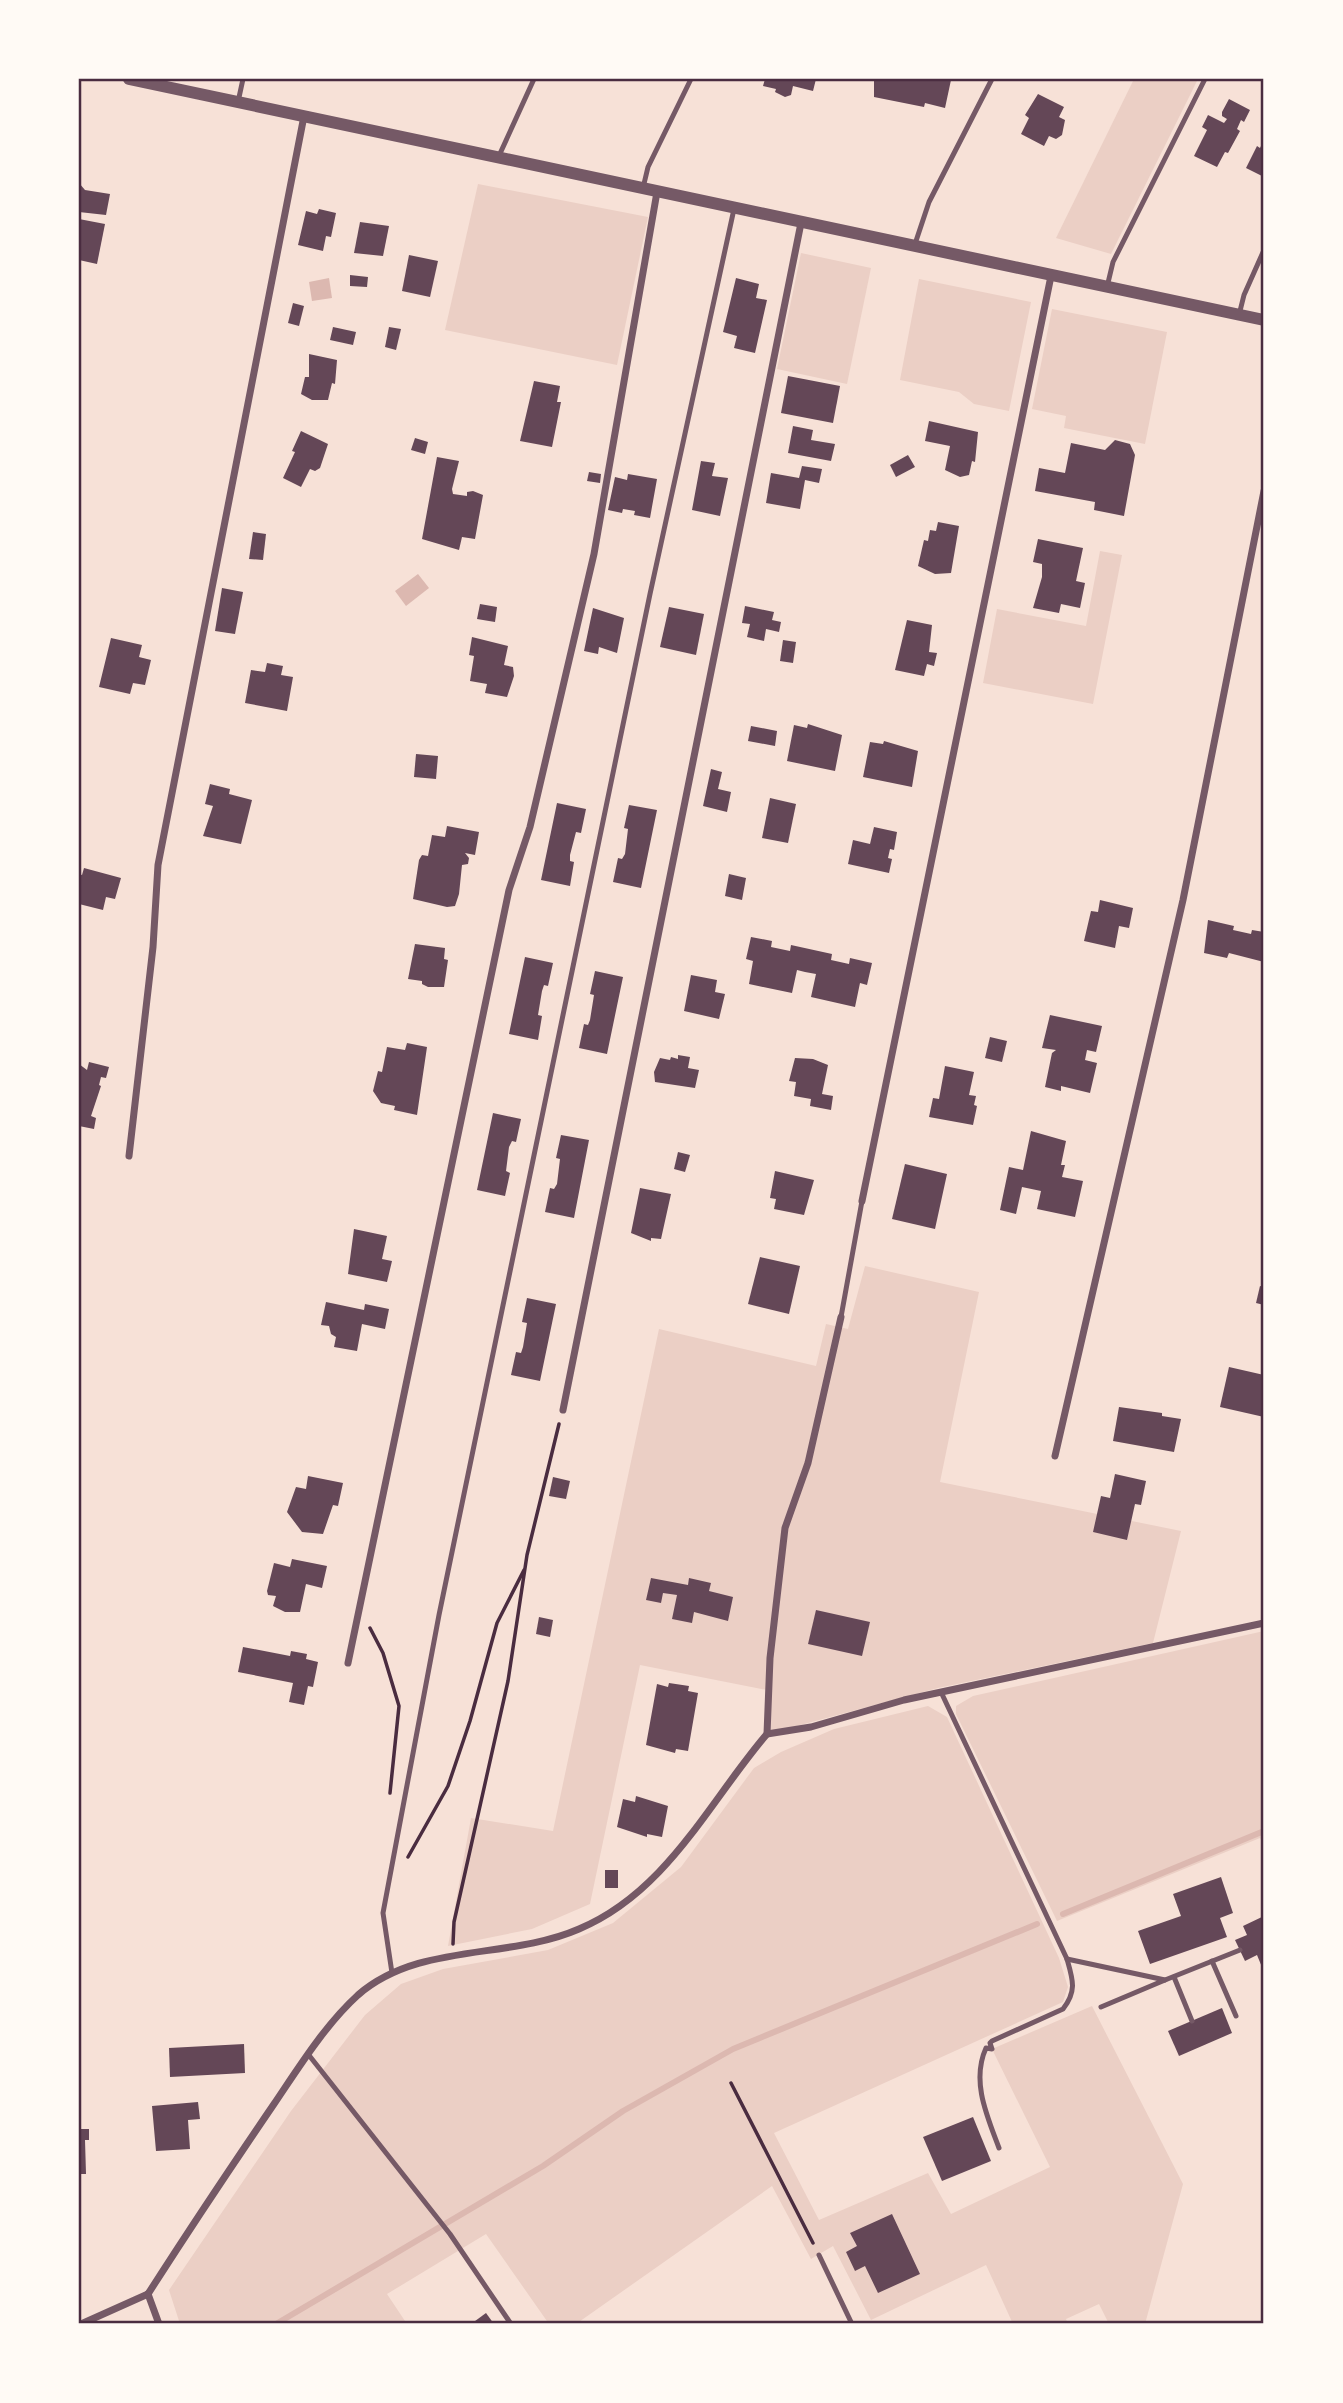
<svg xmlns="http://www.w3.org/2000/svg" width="1343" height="2403" viewBox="0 0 1343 2403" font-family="'Work Sans',sans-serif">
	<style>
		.green { fill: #ebcfc5 }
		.water { fill: #dcb8b0 }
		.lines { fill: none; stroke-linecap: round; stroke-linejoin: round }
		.stream { stroke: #dcb8b0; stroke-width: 6 }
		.building { fill: #644757 }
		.path { stroke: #4a2c40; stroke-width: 3.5 }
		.service { stroke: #755966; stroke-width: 5 }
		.minor { stroke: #755966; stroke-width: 7 }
		.tertiary { stroke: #755966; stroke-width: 12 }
		.neatline { fill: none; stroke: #4a2c40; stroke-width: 2.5 }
	</style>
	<rect width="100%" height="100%" fill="#f7e1d7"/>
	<g class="green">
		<path d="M1134 79H1198L1111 254 1056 238Z"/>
		<path d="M478 184 648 217 617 365 445 330Z"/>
		<path d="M801 253 871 268 847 384 777 369Z"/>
		<path d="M919 279 1031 302 1009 411 974 404 959 392 900 380Z"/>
		<path d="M1052 309 1167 332 1145 444 1064 428 1066 416 1032 409Z"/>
		<path d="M1100 551 1122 555 1093 704 983 683 997 609 1086 626Z"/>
		<path d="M865 1266 979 1292 940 1482 1181 1531 1153 1643 938 1688 767 1734V1690L640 1665 590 1904 532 1929 448 1946 471 1818 553 1831 659 1329 816 1366 826 1324 848 1329Z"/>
		<path d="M1264 1631V1846L1260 1838 1057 1921 956 1714V1706L973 1696Z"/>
		<path d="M928 1706 947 1717 1059 1958 1068 1987 1063 2002 774 2133 819 2220 928 2173 951 2214 1050 2167 992 2049 1092 2006 1183 2184 1145 2324H1109L1099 2304 1066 2319 1068 2324H1013L986 2265 871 2320 833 2246 811 2259 772 2186 576 2324H549L486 2234 387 2294 407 2324H180L169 2290 291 2111 365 2015 401 1984 443 1969 548 1950 613 1923 681 1867 754 1768 781 1752 834 1729Z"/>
	</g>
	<g class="water">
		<path d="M329 278 332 298 312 301 309 282Z"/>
		<path d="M418 574 429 588 406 606 395 591Z"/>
	</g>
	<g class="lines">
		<g class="stream">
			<path d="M1063 1914 1264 1831"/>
			<path d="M276 2324 543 2166 623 2111 733 2049 1037 1924"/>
		</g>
	</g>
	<g class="building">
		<path d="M765 79H816L813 91 793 86 791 95 785 97 775 92 776 89 763 86Z"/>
		<path d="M874 79H947L951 80 945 108 925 103 924 107 874 97Z"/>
		<path d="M1038 94 1064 107 1059 117 1065 120 1062 135 1056 139 1049 136 1044 146 1021 134 1029 118 1025 115Z"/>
		<path d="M1229 99 1250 110 1244 122 1241 120 1237 129 1240 131 1228 153 1225 152 1217 167 1194 156 1207 130 1202 127 1208 115 1224 123 1227 119 1222 116V112Z"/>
		<path d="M1264 140V177L1246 168 1257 146 1260 148Z"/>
		<path d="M79 183 85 190 110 194 106 215 79 212Z"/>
		<path d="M319 209 336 213 331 237 326 236 323 251 298 245 306 211 317 214Z"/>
		<path d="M79 219 105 224 97 264 79 260Z"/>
		<path d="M360 222 389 226 383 256 354 253Z"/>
		<path d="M409 255 438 261 430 297 402 291Z"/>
		<path d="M350 275 368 277 367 287 350 286Z"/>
		<path d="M736 278 759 284 756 298 767 300 755 353 734 348 737 336 723 332Z"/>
		<path d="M293 303 304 306 299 326 288 323Z"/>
		<path d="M333 327 356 332 353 345 330 340Z"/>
		<path d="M389 327 401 329 396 350 385 347Z"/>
		<path d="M309 354 337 360 335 384 332 383 328 400H312L301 394 305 377H309Z"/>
		<path d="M788 376 840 386 833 423 781 413Z"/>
		<path d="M534 381 560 386 557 402H561L552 447 520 441Z"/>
		<path d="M929 421 978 432 975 462 972 461 969 475 960 477 945 470 950 446 925 441Z"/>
		<path d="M793 426 813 430 811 440 835 444 831 461 788 453Z"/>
		<path d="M301 431 328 444 320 468 315 471 310 469 301 487 283 478 295 452 292 451Z"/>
		<path d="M415 438 428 442 425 454 411 450Z"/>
		<path d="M1115 440 1130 444 1135 455 1124 516 1094 510 1095 502 1035 491 1039 468 1065 473 1071 443 1105 450Z"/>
		<path d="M908 455 915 467 896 477 890 465Z"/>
		<path d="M437 457 459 461 452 489 453 494 467 496V492L473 491 483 495 475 539 462 537 459 550 422 539Z"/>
		<path d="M701 461 715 463 712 476 728 478 720 516 692 510Z"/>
		<path d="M802 466 822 469 819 483 805 480 800 509 766 503 771 473 799 478Z"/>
		<path d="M589 472 601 474 600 483 587 481Z"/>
		<path d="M628 474 657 479 650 518 634 515 635 511 623 509 622 513 608 510 615 477 627 480Z"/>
		<path d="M938 522 959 526 951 573 935 574 918 566 924 540 928 541 930 530 936 531Z"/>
		<path d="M253 532 266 534 263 560 249 559Z"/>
		<path d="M1038 539 1083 548 1076 581 1085 583 1080 608 1061 604 1059 613 1033 608 1042 577V564L1033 562Z"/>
		<path d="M222 588 243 592 235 634 215 631Z"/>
		<path d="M480 604 497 607 495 622 477 619Z"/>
		<path d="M745 606 774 612 772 620 781 622 779 632 766 629 764 641 747 637 750 624 742 623Z"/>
		<path d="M669 607 704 614 696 655 660 647Z"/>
		<path d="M593 608 624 618 617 653 599 647 598 654 584 651Z"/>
		<path d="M907 620 932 625 929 652 937 653 934 666 927 664 924 676 895 670Z"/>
		<path d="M472 637 508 646 504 665 513 667 514 676 507 697 485 693 487 684 470 681 474 656 469 655Z"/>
		<path d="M111 638 142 645 139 657 151 660 145 685 133 683 130 694 99 687Z"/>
		<path d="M783 640 796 642 793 663 780 661Z"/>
		<path d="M267 663 283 666 281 675 293 677 287 711 245 703 251 670 265 672Z"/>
		<path d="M808 724 842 735 835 771 787 761 794 725 807 728Z"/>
		<path d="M751 726 777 731 775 746 748 741Z"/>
		<path d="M884 741 918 751 912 787 863 777 870 742 883 744Z"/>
		<path d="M416 754 438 756 436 779 414 777Z"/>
		<path d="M711 769 722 772 718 789 731 792 727 812 703 806Z"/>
		<path d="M210 784 230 789 229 794 252 800 241 844 203 836 213 806 205 804Z"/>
		<path d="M770 798 796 804 788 843 762 838Z"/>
		<path d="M557 803 586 809 581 833 576 832 570 855V861L574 862 570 886 541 880Z"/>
		<path d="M629 805 657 810 641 888 613 882 618 858 622 859 625 854 628 829 624 828Z"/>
		<path d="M447 826 479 832 475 855 465 853 469 858 468 864 462 865 459 894 455 906 447 907 413 899 419 860 422 855 428 856 432 835 445 837Z"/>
		<path d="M874 827 897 832 894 850 890 849 888 858 892 859 889 873 848 864 853 840 870 844Z"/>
		<path d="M84 868 121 878 115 899 106 897 103 910 79 904V874L82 875Z"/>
		<path d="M729 874 746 878 742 900 725 896Z"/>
		<path d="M1100 900 1133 908 1129 928 1119 926 1115 948 1084 941 1091 911 1098 912Z"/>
		<path d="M1208 920 1234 926 1233 930 1251 934 1252 930 1264 932V962L1229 953 1227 958 1204 953Z"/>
		<path d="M751 937 772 941 771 947 790 951 791 945 832 954 831 960 849 964 850 958 872 963 867 985 860 983 855 1007 811 997 816 974 805 972 797 970 792 993 749 984 753 961 746 959Z"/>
		<path d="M415 944 445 948 444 959 448 960 444 987H428L422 984V981L408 979Z"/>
		<path d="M525 957 553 963 548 986 544 985 542 991 538 1015 542 1016 538 1040 509 1034Z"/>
		<path d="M595 971 623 977 607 1054 579 1048 584 1024 588 1025 590 1020 594 995 590 994Z"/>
		<path d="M691 975 717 980 715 992 725 994 719 1019 684 1011Z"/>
		<path d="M1050 1015 1102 1026 1096 1052 1087 1050 1085 1060 1097 1063 1090 1093 1061 1086V1091L1045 1087 1052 1053 1056 1050 1042 1048Z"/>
		<path d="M990 1037 1007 1041 1002 1062 985 1058Z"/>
		<path d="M407 1043 427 1047 417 1115 394 1110 395 1106 381 1103 373 1091 378 1071 382 1072 387 1047 405 1050Z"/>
		<path d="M678 1055 690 1057 688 1068 699 1070 695 1088 655 1082 654 1072 660 1058 670 1060 671 1057 678 1059Z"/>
		<path d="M795 1058 813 1059 828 1065 822 1094 833 1096 831 1110 810 1106 811 1099 794 1096 796 1082 789 1081Z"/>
		<path d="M89 1062 109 1067 106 1078 101 1077 99 1085 101 1086 91 1116 96 1118 94 1129 79 1126V1064L87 1070Z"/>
		<path d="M945 1066 974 1072 969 1095 976 1096 974 1105 977 1106 973 1125 929 1117 933 1098 939 1099Z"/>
		<path d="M493 1113 521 1119 516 1142 512 1141 509 1147 506 1171 510 1173 505 1196 477 1190Z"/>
		<path d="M1031 1131 1066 1141 1061 1165H1065L1062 1177 1083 1181 1075 1217 1037 1209 1041 1191 1022 1187 1016 1214 1000 1210 1009 1167 1023 1170Z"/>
		<path d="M561 1135 589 1140 574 1218 545 1212 550 1188 554 1189 557 1184 560 1159 556 1158Z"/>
		<path d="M678 1152 690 1155 685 1172 674 1169Z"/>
		<path d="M905 1164 947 1174 935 1229 892 1219Z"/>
		<path d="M775 1171 814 1180 804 1215 774 1209 776 1199 770 1198Z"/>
		<path d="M640 1188 671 1194 661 1239 651 1238V1241L631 1233Z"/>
		<path d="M354 1229 387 1236 382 1259 392 1261 387 1282 348 1274Z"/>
		<path d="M760 1257 800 1266 789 1314 748 1304Z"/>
		<path d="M1260 1286 1264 1287V1305L1256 1303Z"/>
		<path d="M527 1298 556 1304 540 1381 511 1375 516 1352 521 1353 523 1347 527 1323 522 1322Z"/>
		<path d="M326 1302 364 1310 365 1304 389 1309 385 1329 362 1324 357 1351 334 1347 336 1337 331 1334 329 1326 321 1325Z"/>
		<path d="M1229 1367 1264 1375V1417L1220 1407Z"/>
		<path d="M1119 1407 1162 1413V1416L1181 1419 1174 1452 1113 1441Z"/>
		<path d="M1115 1474 1146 1481 1141 1505 1135 1504 1127 1540 1093 1532 1101 1496 1110 1498Z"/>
		<path d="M308 1476 343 1483 338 1506 333 1505 323 1534 302 1532 287 1512 296 1487 306 1489Z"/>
		<path d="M553 1477 570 1481 566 1499 549 1496Z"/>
		<path d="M292 1559 327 1566 322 1588 306 1584 300 1612H285L273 1606 276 1596 268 1595 267 1591 274 1563 290 1567Z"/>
		<path d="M651 1578 688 1585 689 1578 711 1583 709 1591 733 1597 728 1621 694 1612 692 1623 672 1619 677 1595 663 1593 661 1603 646 1600Z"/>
		<path d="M816 1610 870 1622 862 1656 808 1644Z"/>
		<path d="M539 1617 553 1620 550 1637 536 1634Z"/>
		<path d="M243 1647 290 1656 291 1651 307 1654 306 1659 318 1662 313 1687 308 1686 304 1705 289 1702 293 1683 238 1672Z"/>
		<path d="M669 1683 689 1686 688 1691 698 1693 688 1751 676 1749 675 1753 646 1745 657 1684 668 1687Z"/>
		<path d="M636 1796 668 1806 662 1837 647 1834V1837L617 1827 623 1799 635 1802Z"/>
		<rect x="605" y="1870" width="13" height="18"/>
		<path d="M1221 1877 1233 1913 1220 1918 1227 1937 1150 1964 1138 1931 1181 1916 1173 1894Z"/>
		<path d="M1264 1916V1972L1257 1955 1245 1961 1235 1940 1247 1935 1243 1926Z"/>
		<path d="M1222 2008 1232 2033 1179 2056 1168 2031Z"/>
		<path d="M244 2044 245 2073 170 2077 169 2048Z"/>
		<path d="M198 2102 200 2119 188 2120 190 2149 156 2151 152 2106Z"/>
		<path d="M973 2117 991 2161 942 2181 923 2137Z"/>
		<path d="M79 2129H89V2140H85L86 2174H79Z"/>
		<path d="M892 2214 920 2274 878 2293 865 2266 855 2271 846 2252 857 2246 850 2233Z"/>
		<path d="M486 2313 494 2324H471Z"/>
	</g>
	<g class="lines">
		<g class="path">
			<path d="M370 1628 383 1653 399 1706 390 1793"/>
			<path d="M408 1857 448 1786 470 1721 497 1623 524 1570"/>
			<path d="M453 1944 454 1922 508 1681 527 1555 559 1424"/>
			<path d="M731 2083 813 2243"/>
		</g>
		<g class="service">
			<path d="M238 102 243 79"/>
			<path d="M498 158 534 79"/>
			<path d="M643 188 648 167 691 79"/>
			<path d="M915 244 929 202 992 79"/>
			<path d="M1107 287 1113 262 1205 79"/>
			<path d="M1239 315 1244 295 1264 250"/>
			<path d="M841 1317 862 1201"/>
			<path d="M941 1692 1067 1959C1073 1980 1077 1991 1063 2009L992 2041 990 2043 992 2049 986 2048C971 2081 987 2116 999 2148"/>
			<path d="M1067 1959 1165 1980 1240 1950"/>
			<path d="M1212 1961 1236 2016"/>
			<path d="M392 1973 383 1913 439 1615 650 594 734 209"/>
			<path d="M1174 1977 1192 2021"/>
			<path d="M1101 2007 1165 1980"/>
			<path d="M308 2054 450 2234 511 2324"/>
			<path d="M819 2255 852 2324"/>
		</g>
		<g class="minor">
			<path d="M129 1156 153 947 158 865 304 116"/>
			<path d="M862 1201 1051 276"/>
			<path d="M563 1410 801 223"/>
			<path d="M1055 1456 1183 900 1264 491"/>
			<path d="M348 1663 509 890 530 827 594 554 657 192"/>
			<path d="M767 1734 770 1658 785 1528 808 1463 841 1317"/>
			<path d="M148 2294C189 2230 231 2167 274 2104 299 2067 325 2025 358 1995 419 1942 508 1960 579 1929 667 1892 708 1803 767 1734L811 1727 904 1700 1264 1623"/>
			<path d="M148 2294 159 2324"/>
			<path d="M81 2324 148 2294"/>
		</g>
		<path class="tertiary" d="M129 79 1264 320"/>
	</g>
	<rect width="1343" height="2403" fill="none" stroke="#fffaf5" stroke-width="161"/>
	<rect x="80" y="80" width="1182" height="2242" class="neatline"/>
</svg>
